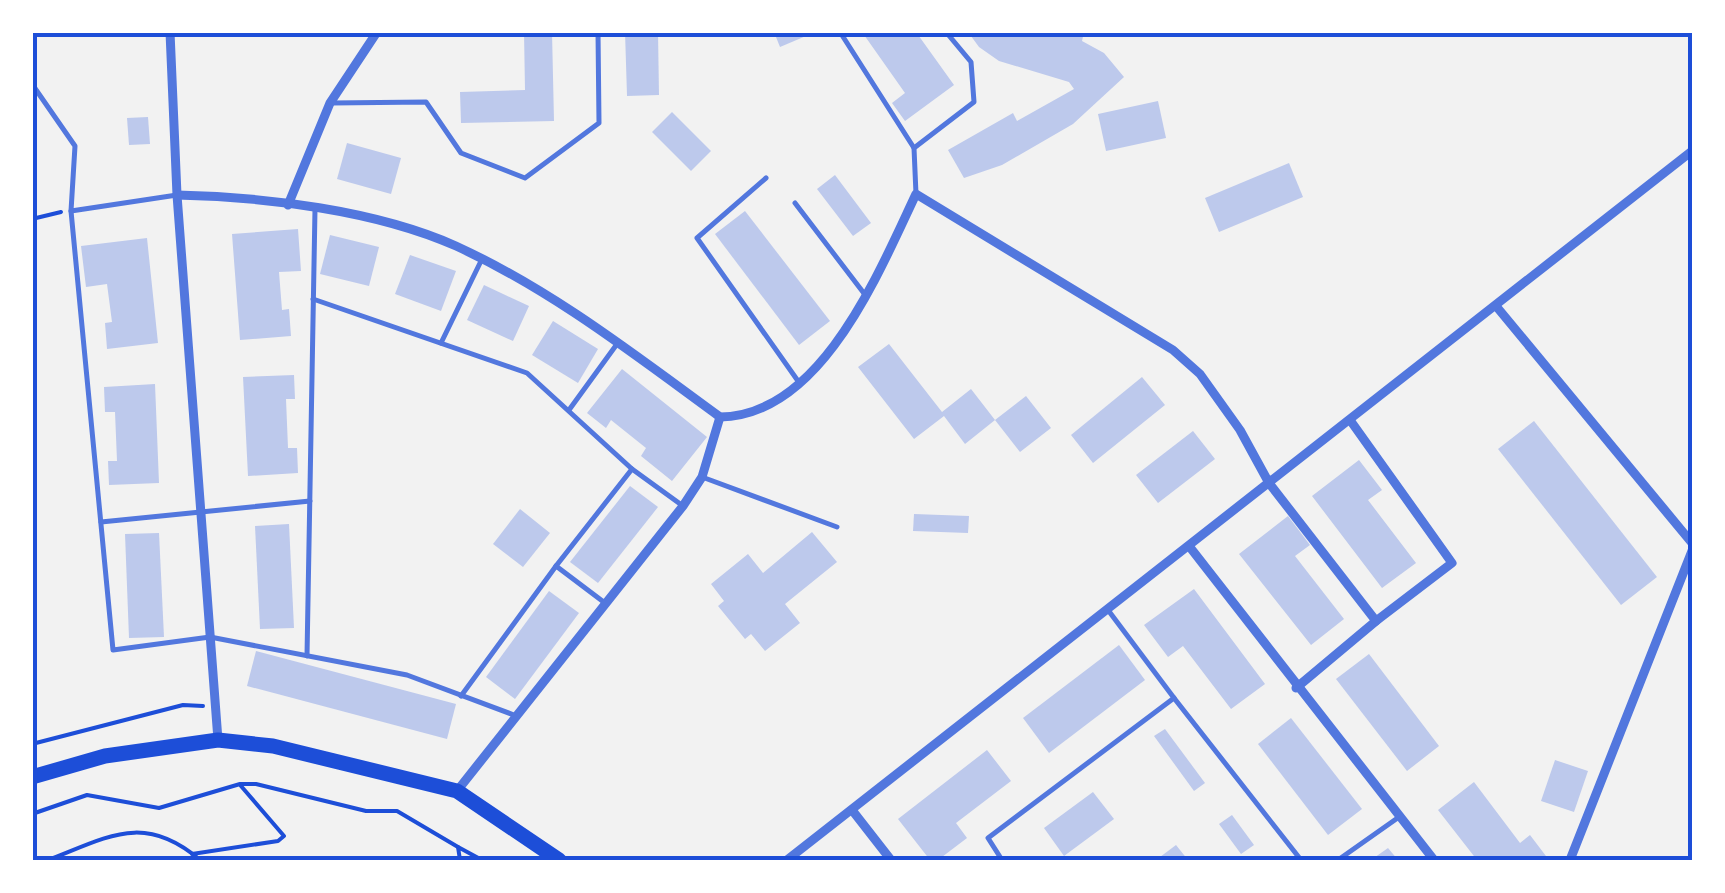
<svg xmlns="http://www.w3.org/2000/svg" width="1725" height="893" viewBox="0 0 1725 893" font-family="Barlow,sans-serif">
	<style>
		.building { fill: #bdc9ec }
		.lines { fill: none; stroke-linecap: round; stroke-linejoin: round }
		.path { stroke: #1d4ed8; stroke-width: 4 }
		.service { stroke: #5277de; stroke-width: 5 }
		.minor { stroke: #5277de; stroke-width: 9 }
		.primary { stroke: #1d4ed8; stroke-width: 15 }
		.neatline { fill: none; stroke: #1d4ed8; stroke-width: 4 }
	</style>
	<rect width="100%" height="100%" fill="#f2f2f2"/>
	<g class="building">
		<path d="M524 32H552L554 121 461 123 460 92 525 90Z"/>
		<path d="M625 32H658L659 95 627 96Z"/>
		<path d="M774 32H804L806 36 780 47Z"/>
		<path d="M862 32H916L954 85 905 121 892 103 905 93Z"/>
		<path d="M968 32H1084L1082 41 1104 53 1124 77 1073 124 1002 165 964 178 948 150 1013 113 1017 121 1074 89 1069 82 999 61 979 47Z"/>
		<path d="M1158 101 1166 138 1106 151 1098 114Z"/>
		<path d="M672 112 711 151 691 171 652 132Z"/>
		<path d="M148 117 150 144 129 145 127 118Z"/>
		<path d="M347 143 401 158 391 194 337 179Z"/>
		<path d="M1289 163 1303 197 1219 232 1205 198Z"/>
		<path d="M835 175 871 223 853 236 817 189Z"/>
		<path d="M745 211 830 321 799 345 715 234Z"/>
		<path d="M298 229 301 271 279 272 282 310 289 309 291 336 240 340 232 234Z"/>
		<path d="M330 235 379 247 369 286 320 274Z"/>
		<path d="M147 238 158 343 107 349 105 323 112 322 107 284 86 287 81 246Z"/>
		<path d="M410 255 456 271 441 311 395 294Z"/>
		<path d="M484 285 529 306 513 341 467 320Z"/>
		<path d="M553 321 598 349 578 383 532 355Z"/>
		<path d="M889 344 942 412 971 389 995 420 965 444 944 416 914 439 858 367Z"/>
		<path d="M622 369 707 437 672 481 641 456 646 448 611 420 606 428 587 413Z"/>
		<path d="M294 375 295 399H286L288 448H297L298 473 248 476 243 377Z"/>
		<path d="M1142 377 1165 405 1093 463 1071 435Z"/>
		<path d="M155 384 159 483 109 485 108 461H117L115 412H105L104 387Z"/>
		<path d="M1026 396 1051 428 1020 452 995 420Z"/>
		<path d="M1534 421 1657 577 1621 605 1498 449Z"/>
		<path d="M1193 431 1215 459 1158 503 1136 475Z"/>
		<path d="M1359 460 1382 490 1368 500 1416 563 1382 588 1312 496Z"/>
		<path d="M630 486 658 507 598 583 570 562Z"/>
		<path d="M520 509 550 533 523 567 493 544Z"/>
		<path d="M914 514 969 516 968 533 913 531Z"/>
		<path d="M1288 516 1310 545 1295 556 1344 619 1311 645 1239 554Z"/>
		<path d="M289 524 294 628 260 629 255 526Z"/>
		<path d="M812 532 837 562 785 604 800 623 765 651 751 634 745 639 718 606 724 601 711 584 748 554 763 573Z"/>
		<path d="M159 533 164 637 129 638 125 534Z"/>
		<path d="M1194 589 1265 684 1231 709 1183 646 1168 657 1144 625Z"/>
		<path d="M549 591 579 613 515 699 486 677Z"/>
		<path d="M1119 645 1145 680 1049 753 1023 718Z"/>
		<path d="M256 651 456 704 447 739 247 686Z"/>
		<path d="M1369 654 1439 746 1407 771 1336 679Z"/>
		<path d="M1291 718 1362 809 1328 835 1258 744Z"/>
		<path d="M1165 729 1205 783 1194 791 1154 736Z"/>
		<path d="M987 750 1011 781 956 823 967 838 938 860H930L898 819Z"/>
		<path d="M1555 760 1588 771 1574 812 1541 801Z"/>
		<path d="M1474 782 1520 843 1530 835 1549 860H1477L1438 810Z"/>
		<path d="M1093 792 1114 819 1064 856 1044 828Z"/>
		<path d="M1232 815 1254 845 1241 854 1219 824Z"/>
		<path d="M1176 845 1188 860H1156Z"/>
		<path d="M1388 848 1398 860H1371Z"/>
	</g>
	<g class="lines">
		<g class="path">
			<path d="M32 219 61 212"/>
			<path d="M32 744 183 705 203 706"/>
			<path d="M32 814 87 795 159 808 240 784H256L366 811H397L458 847"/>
			<path d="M192 854 278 841 284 836 241 786"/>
			<path d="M48 860C108 837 144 812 200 860"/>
			<path d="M460 860 458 847 482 860"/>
		</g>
		<g class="service">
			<path d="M840 32 914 148"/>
			<path d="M32 84 75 146 71 211 177 195"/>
			<path d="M332 103 426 102 461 153 525 178 599 123 598 32"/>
			<path d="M766 178 697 238 798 381"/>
			<path d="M916 194 914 148 974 102 971 62 946 32"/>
			<path d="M795 203 866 296"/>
			<path d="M71 211 113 650 210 637 407 675 514 715"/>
			<path d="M313 299 527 373 632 469"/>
			<path d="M441 343 481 261"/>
			<path d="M569 410 617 344"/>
			<path d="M702 477 837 527"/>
			<path d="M101 522 310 501"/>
			<path d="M556 566 632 469 683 506"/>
			<path d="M1108 610 1174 698"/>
			<path d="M307 656 315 209"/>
			<path d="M461 696 556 566 605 603"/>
			<path d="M1002 860 988 838 1174 698 1301 860"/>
			<path d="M1338 860 1399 817"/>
		</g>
		<g class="minor">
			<path d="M170 32 177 195 218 740"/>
			<path d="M177 195C265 197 375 210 456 246 552 290 635 355 720 417 821 416 879 272 916 194L1173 350 1200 374 1240 430 1269 483 1376 621 1296 688"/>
			<path d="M288 205 330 103 377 32"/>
			<path d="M1496 306 1692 543"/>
			<path d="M1350 420 1452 563 1376 621"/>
			<path d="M1189 546 1434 860"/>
			<path d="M457 791 683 506 702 477 720 417"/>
			<path d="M852 810 891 860"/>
			<path d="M787 860 1692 151"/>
			<path d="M1570 860 1692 551"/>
		</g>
		<path class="primary" d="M32 777 105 756 218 740 273 746 457 791 559 860"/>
	</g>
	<rect width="1725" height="893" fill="none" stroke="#ffffff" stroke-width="70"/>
	<rect x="35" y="35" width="1655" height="823" class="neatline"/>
</svg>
